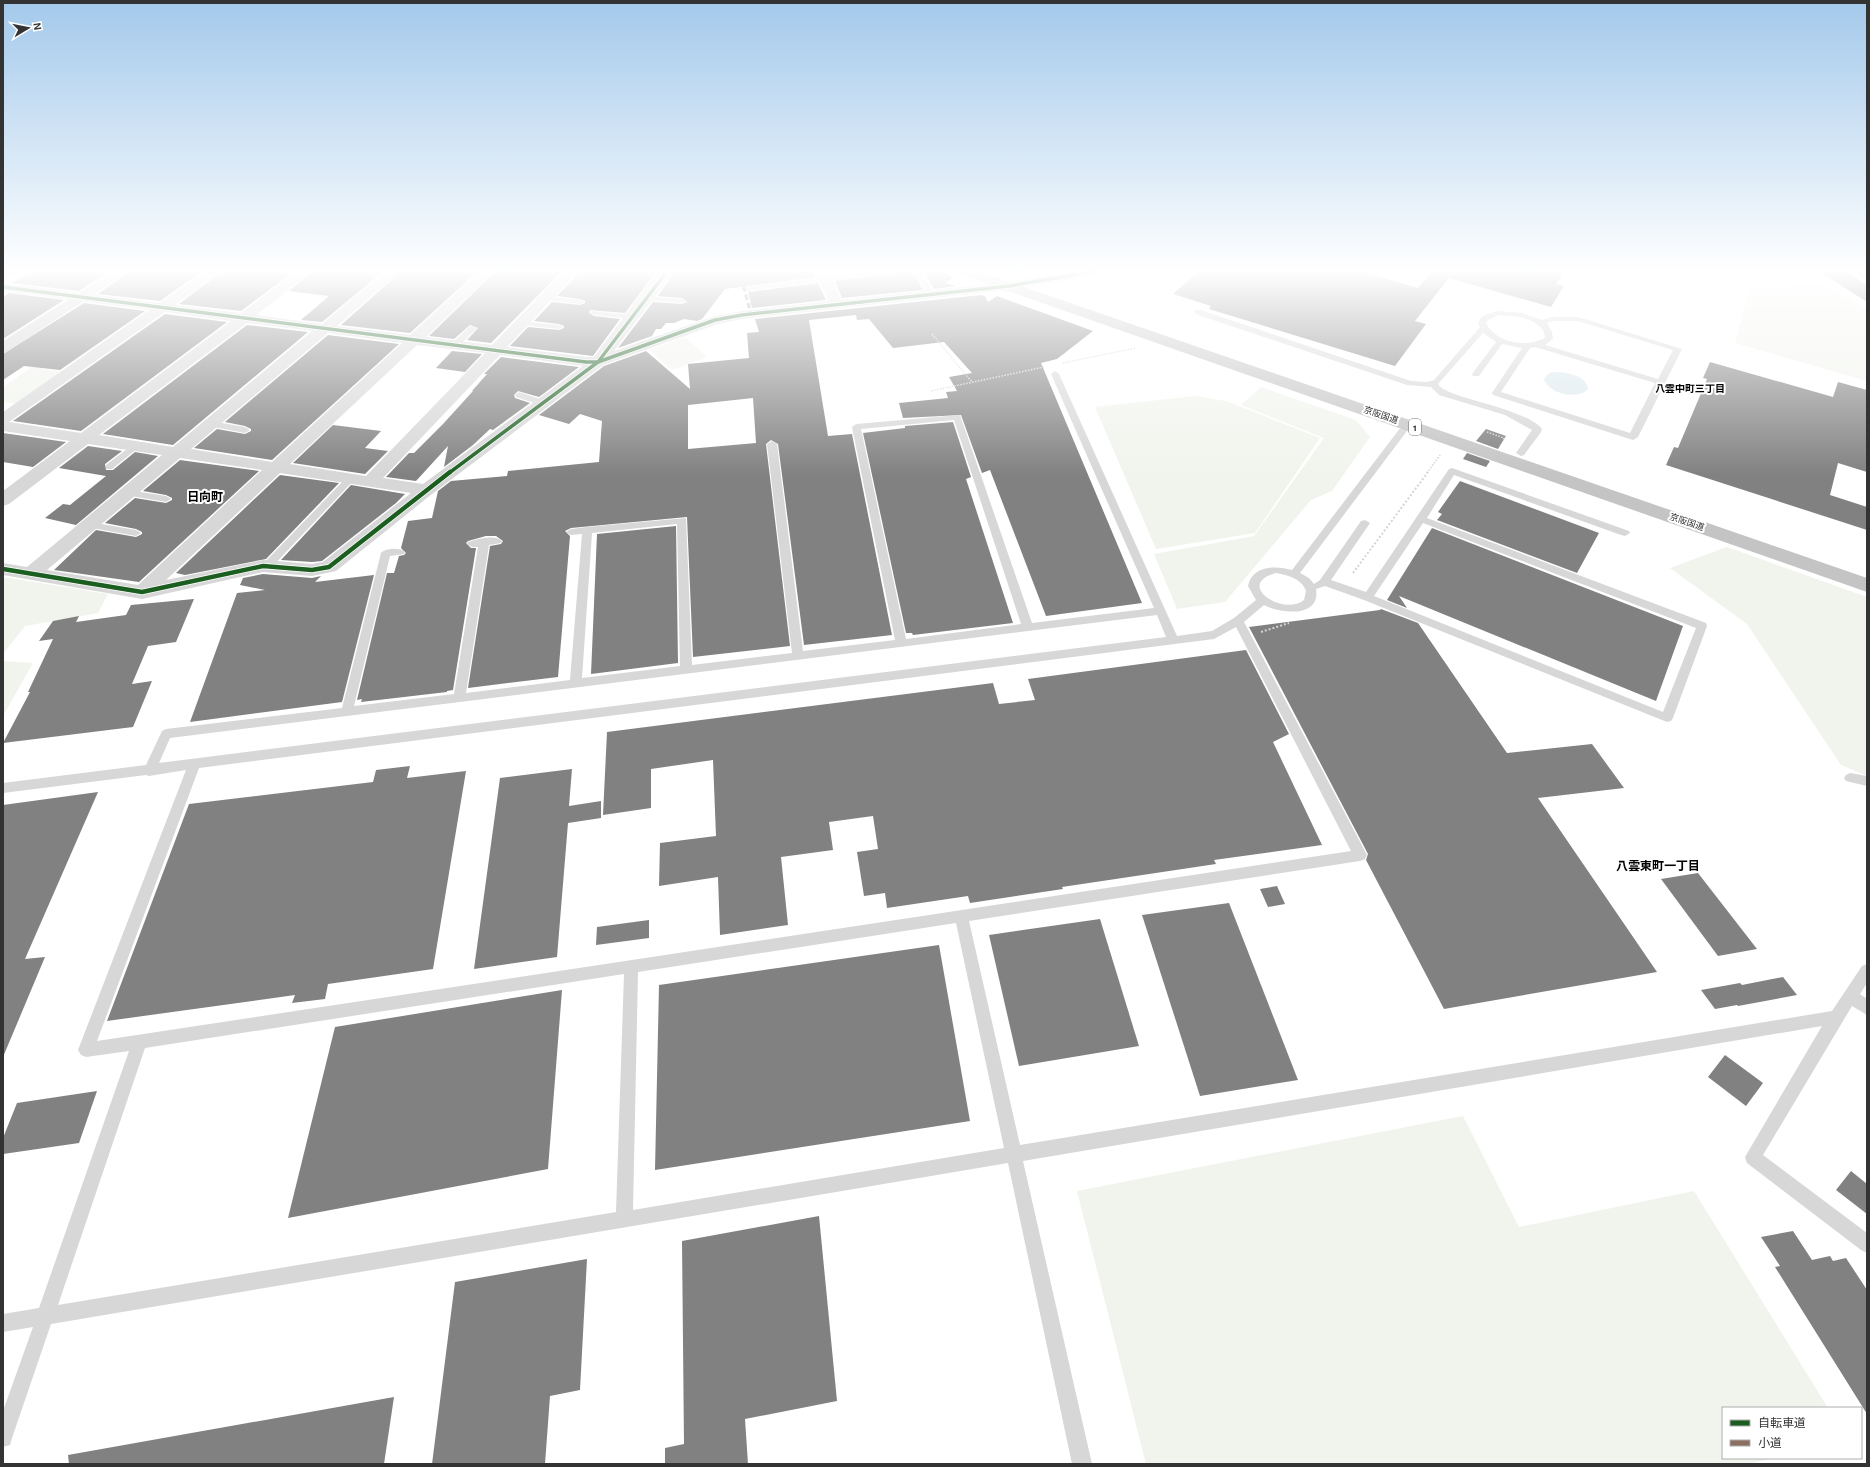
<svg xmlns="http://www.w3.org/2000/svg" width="1870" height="1467" viewBox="0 0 1870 1467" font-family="'Alegreya Sans','Noto Sans JP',sans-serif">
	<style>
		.green { fill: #f1f4ed }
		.water { fill: #dce9f0 }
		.building { fill: #818181; fill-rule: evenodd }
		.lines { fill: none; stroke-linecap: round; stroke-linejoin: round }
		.path-far1 { stroke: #d5d5d5; stroke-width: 1.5; stroke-dasharray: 1.5 1.5; stroke-linecap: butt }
		.path { stroke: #d5d5d5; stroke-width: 2; stroke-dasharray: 2 2; stroke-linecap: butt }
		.lane { fill: #d7d7d7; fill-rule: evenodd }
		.street { fill: #d7d7d7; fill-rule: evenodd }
		.secondary { fill: #d0d0d0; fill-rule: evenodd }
		.highway { fill: #c4c4c4; fill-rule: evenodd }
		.quiet { stroke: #8d6e63; stroke-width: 3; stroke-dasharray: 5.5 3; stroke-linecap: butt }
		.cycleway-far1-casing { stroke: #fff; stroke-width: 5 }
		.cycleway-casing { stroke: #fff; stroke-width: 6 }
		.cycleway-far1 { stroke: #1b5e20; stroke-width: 3.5 }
		.cycleway { stroke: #1b5e20; stroke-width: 4.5 }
		.labels { text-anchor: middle; stroke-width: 4; stroke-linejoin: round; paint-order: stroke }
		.far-street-label { font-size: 9px; fill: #333; stroke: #fff }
		.far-neighbourhood-label { font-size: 10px; font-weight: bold; fill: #000; stroke: #fff }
		.shield { fill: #fff; stroke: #707070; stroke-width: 1 }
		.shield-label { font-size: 10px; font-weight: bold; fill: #333 }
		.neighbourhood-label { font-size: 12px; font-weight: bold; fill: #000; stroke: #fff }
	</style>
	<rect width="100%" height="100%" fill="#fff"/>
	<g class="green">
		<path d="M1824 285 1867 309V381L1735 343 1750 288Z"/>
		<path d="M685 337 707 357 672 370 649 350Z"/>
		<path d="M46 357 56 358 42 369 64 372 19 404 3 402V387Z"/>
		<path d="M1261 387 1356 420 1370 437 1332 491 1311 500 1225 602 1177 609 1154 554 1254 536 1324 438 1241 405Z"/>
		<path d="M1195 396 1226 401 1320 438 1255 533 1156 549 1095 407Z"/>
		<path d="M1727 547 1867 597V776L1841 765 1747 624 1670 568Z"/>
		<path d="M3 577 108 594 98 613 25 626 3 654Z"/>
		<path d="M3 661 33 663 3 716Z"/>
		<path d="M1463 1116 1519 1227 1694 1191 1828 1408H1723V1458H1774L1749 1464H1146L1077 1191Z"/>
	</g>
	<path class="water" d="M1555 372C1565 372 1587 375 1588 389 1577 401 1548 393 1544 379L1549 373Z"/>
	<g class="building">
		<path d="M33 270H112L79 291 12 283Z"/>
		<path d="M132 270H204L160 301 98 294Z"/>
		<path d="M224 270H296L241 311 179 304Z"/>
		<path d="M315 270H385L322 322 301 320 329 296 289 291Z"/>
		<path d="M403 270H479L410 333 341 325Z"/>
		<path d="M497 270H563L491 343 467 340 478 328 470 325 454 339 429 336Z"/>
		<path d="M582 270 656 272 625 313 590 310 589 313 594 316 620 319 593 356 510 346 528 327 559 330 564 328V326L559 324 534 321 552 302 580 305 585 303V301L580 299 557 296Z"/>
		<path d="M674 270H813L815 277 725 289 702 319 697 321 684 319 674 323H666L661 329H656L652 336 618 348 653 302 682 304 687 302 682 298 658 296 674 273Z"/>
		<path d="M902 270H912L923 290 842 298 835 281 897 273Z"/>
		<path d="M923 270H942L943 273 953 277 945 283 956 286 934 289Z"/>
		<path d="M1200 270H1356L1418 288 1433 270H1566L1556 284 1564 286 1551 307 1449 278 1415 321 1426 324 1395 366 1209 309 1211 306 1173 294Z"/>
		<path d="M1817 270H1846L1867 286V302Z"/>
		<path d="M818 283 826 300 752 308 748 292Z"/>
		<path d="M9 293 64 300 3 339V297Z"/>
		<path d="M981 295 985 296 988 302 997 296 1093 331 1057 359 1041 363 1142 603 1046 616 990 470 982 473 961 415 903 418 899 403 948 398 946 392 957 391 949 377 972 373 944 342 893 348 869 319 857 320 856 315 809 320 828 436 852 434 892 635 804 645 778 444 771 440 766 444 790 646 693 657 687 517 571 528 565 531 570 536 558 677 468 688 490 546 501 544 503 541 496 536H486L468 541 466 543 471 548H476L453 690 447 691V692L361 702 362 699 357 700 387 573H394L399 556 404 555 406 553 401 548 408 521 432 518 438 491 451 481 507 476 508 471 599 462 602 421 580 414 569 424 539 415 604 366 646 351 690 389 688 364 749 358 747 333 759 332 755 319ZM753 398 756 443 688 449V405Z"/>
		<path d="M84 303 145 311 60 370 24 366 3 380V354Z"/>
		<path d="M165 314 227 322 81 431 13 421Z"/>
		<path d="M247 325 308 332 173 445 103 434Z"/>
		<path d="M328 335 399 344 272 460 194 448 217 429 245 434 251 431V429L245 426 225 422Z"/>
		<path d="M452 351 482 354 465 372 436 368Z"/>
		<path d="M501 357 579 367 539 397 518 391 514 395 515 398 530 403 493 430 490 429 473 445 444 467 448 446 416 481 386 477 409 453H414L443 424 473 391H472L487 374H484Z"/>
		<path d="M1710 362 1833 397 1838 382 1867 390V472L1838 463 1830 495 1867 507V530L1666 465 1674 447 1678 448 1707 379 1703 378Z"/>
		<path d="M953 422 971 477 966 479 1013 623 913 635 912 633H906L863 433 905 428V426Z"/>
		<path d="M333 425 381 431 365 448 388 451 365 474 293 463Z"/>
		<path d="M1486 429 1506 436 1498 449 1476 441Z"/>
		<path d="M3 433 66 442 33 467 3 462Z"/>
		<path d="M88 446 122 451 105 464 106 470H113L135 452 158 456 76 525 45 518 63 504 70 505 106 476 59 468Z"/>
		<path d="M1467 453 1490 461 1486 467 1463 459Z"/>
		<path d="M180 460 259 471 139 582 54 570 96 530 136 537 142 534V532L136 529 105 523 135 498 166 503 172 500V498L166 495 143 491Z"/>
		<path d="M280 475 339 483 266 559 185 575 176 573Z"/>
		<path d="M1460 481 1599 533 1577 573 1437 520 1442 514 1438 512Z"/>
		<path d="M351 485 405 494 396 503 322 561 312 562 281 560Z"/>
		<path d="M676 526 678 663 591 674 597 534Z"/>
		<path d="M1432 528 1683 626 1656 701 1399 596 1407 608 1387 600Z"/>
		<path d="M263 574 312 578 321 576 315 582 374 575 342 702 190 722 237 593 265 590 240 585 243 578Z"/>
		<path d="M194 599 176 642 148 646 132 684 152 681 133 727 3 743 30 692H28L53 639 39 641 53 621 79 616 76 622 126 615 131 605Z"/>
		<path d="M1381 609 1418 623 1507 753 1592 744 1624 788 1538 798 1657 972 1444 1009 1366 860 1368 854 1249 627 1380 610Z"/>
		<path d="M1246 650 1289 734 1273 742 1322 845 1214 860 1216 864 1062 887 1063 889 970 903 968 896 887 908 885 893 864 896 857 852 878 849 873 816 829 822 833 850 781 857 788 925 720 935 718 877 659 886 660 843 716 836 713 760 651 769V808L603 815 607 732 993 683 999 704 1035 700 1028 679Z"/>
		<path d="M410 766 407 778 466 771 433 969 328 984 325 999 292 1003 295 995 107 1021 189 804 373 782 376 770Z"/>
		<path d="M572 769 569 806 601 801V818L568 823 557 957 474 969 500 778Z"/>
		<path d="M98 792 25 959 45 957 3 1057V805Z"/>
		<path d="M1698 873 1757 949 1718 956 1661 879Z"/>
		<path d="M1277 886 1285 904 1268 907 1260 889Z"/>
		<path d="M1229 903 1298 1080 1200 1096 1142 915Z"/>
		<path d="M1100 919 1139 1046 1019 1066 989 935Z"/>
		<path d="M649 920V938L596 945 597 927Z"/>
		<path d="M939 945 970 1121 655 1170 659 985Z"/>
		<path d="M1783 977 1797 995 1738 1006 1737 1005 1715 1009 1701 990 1740 983 1742 985Z"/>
		<path d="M562 990 548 1169 288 1218 335 1027Z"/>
		<path d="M1725 1055 1763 1083 1746 1106 1708 1077Z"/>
		<path d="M97 1091 79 1143 3 1154V1138L17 1103Z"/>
		<path d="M1851 1171 1867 1184V1214L1836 1190Z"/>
		<path d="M819 1216 837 1401 745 1419 748 1464H665V1448L684 1444 682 1241Z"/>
		<path d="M1793 1231 1812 1260 1830 1256 1833 1261 1846 1258 1867 1290V1414L1775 1267 1780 1266 1761 1237Z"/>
		<path d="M587 1259 580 1390 550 1396 545 1464H432L455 1282Z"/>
		<path d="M394 1397 384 1464H69L68 1455Z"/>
	</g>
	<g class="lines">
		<g class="path-far1">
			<path d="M932 334 972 382"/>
			<path d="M1063 363 1136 348"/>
			<path d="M931 391 1044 367"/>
			<path d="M1487 432 1504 438 1503 440"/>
			<path d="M1427 473 1441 454"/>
		</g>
		<g class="path">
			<path d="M1353 573 1428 472"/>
			<path d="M1261 632 1289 623"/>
		</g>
		<g class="lane">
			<path d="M880 270H901L897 272 744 291 740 289 744 287Z"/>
			<path d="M913 270H921L935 294 934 296H928Z"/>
			<path d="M543 296 580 300 584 302 580 304 546 300 542 298Z"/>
			<path d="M644 296 682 299 686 301 682 303 647 300 643 298Z"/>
			<path d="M1195 310H1201L1411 381 1427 382 1434 380 1480 327 1478 323 1482 316 1498 311 1522 313 1542 320 1552 317H1578L1682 349 1638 437 1633 440 1493 395 1492 393 1522 348 1502 344 1479 376H1473L1472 374 1496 342 1483 333 1438 384C1444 398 1524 407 1542 429L1541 432 1524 455 1521 456 1516 453 1532 430 1505 415 1439 395 1431 387 1407 385 1195 314ZM1499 315C1515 316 1535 317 1544 332L1545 338C1526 348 1496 343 1486 323L1488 320ZM1553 321H1578L1673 350 1658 379 1545 345 1553 339 1552 332 1547 323ZM1535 347 1655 383 1630 433 1501 392 1530 348Z"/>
			<path d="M591 311 632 315 636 317 632 319 594 315 590 313Z"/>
			<path d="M519 321 559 325 563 327 559 329 522 325H519Z"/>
			<path d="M470 326 477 328 458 347H452V343Z"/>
			<path d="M1055 371 1059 374 1177 636 1212 631 1234 618 1256 600 1248 586C1252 566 1275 565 1292 570L1404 423H1410V427L1300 573 1309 578 1314 584 1320 580 1361 521 1365 520 1370 523 1331 580 1366 592 1449 469 1452 468 1629 531 1630 533 1625 536 1621 535 1454 475 1427 518 1706 623 1707 626 1673 718 1671 721 1667 722 1364 600 1325 586 1316 589C1321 618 1280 614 1264 605L1244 622 1367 855 1365 859 1360 861 969 921 1020 1145 1832 1011 1862 966 1867 964V983L1860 994 1867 999V1015L1852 1006 1763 1155 1867 1233V1253L1861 1250 1747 1163 1745 1157 1822 1026 1023 1161 1092 1464H1072L1008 1163 51 1324 12 1438 10 1445 3 1447V1411L33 1327 3 1332V1314L39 1308 129 1051 86 1057 81 1055 78 1050 186 770 149 776 146 775 3 793V783L146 765 162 731 166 729 342 708 381 553C385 548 401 547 405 552L404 554 390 556 354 706 454 694 478 547H472L467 544 468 542C477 539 496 534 502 541L501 543 489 545 466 693 570 680 582 534 571 535 566 532 571 529 587 527 686 518 692 665 792 653 767 444 772 441 777 444 803 651 895 640 852 427 856 424 960 415 1032 623 1154 608 1051 374ZM954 420 1021 624 906 639 861 429ZM1423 523 1696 628 1663 712 1374 596ZM677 524 680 666 582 678 592 533ZM1276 573C1288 575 1302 579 1306 591L1304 600C1283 617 1234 584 1276 573ZM1157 615 1166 637 159 763 170 738ZM1236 627 1351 851 97 1041 199 768 1214 639ZM956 923 1004 1148 633 1210 638 972ZM624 974 616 1212 58 1305 145 1048Z"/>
			<path d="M519 392 546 401 547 403 543 406 516 397 515 395Z"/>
			<path d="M211 421 245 427 250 430 245 433 208 426 207 424Z"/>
			<path d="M135 443 138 444V448L112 469H106V465Z"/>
			<path d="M351 475 354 476V480L271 568H263L262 566 263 564 348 476Z"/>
			<path d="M128 490 166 496 171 499 166 502 125 495 123 493Z"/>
			<path d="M90 522 136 530 141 533 136 536 86 527 85 525Z"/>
			<path d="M1850 773 1867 776V786L1846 781 1844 778 1846 775Z"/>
		</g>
		<g class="street">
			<path d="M3 270H21L19 273 3 278Z"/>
			<path d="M207 270H223L175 305 241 313 298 270H314L256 315 322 324 387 270H402L337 326 410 335 481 270H496L426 337 492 345 565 270H580L507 347 586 357H594L659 270H673L670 277 614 351 715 316 742 311 828 301 814 270H828L841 300 1009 282 1078 270H1109L1107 273 1102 274 1009 290 742 319 718 324 603 365 432 494 336 571 312 576 263 572 142 599 3 575V563L27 567 162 455 88 444 9 504 3 506V491L70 441 3 431V412L149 310 3 291V283L160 303ZM165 312 231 321 81 433 9 422ZM247 323 312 331 173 447 99 435ZM328 333 402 343 272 462 191 449ZM417 345 485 353 366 476 290 464ZM500 355 583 366 423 484 383 478ZM180 458 262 470 138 585 47 570ZM280 473 411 493 323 562 312 564 263 560 166 580Z"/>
			<path d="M1854 270H1867V279L1862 278Z"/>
		</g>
		<path class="secondary" d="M115 270H131L8 351 3 353V341Z"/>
		<path class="highway" d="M955 270H975L1867 578V592L957 273Z"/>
		<path class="quiet" d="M739 270 751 314"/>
		<g class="cycleway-far1-casing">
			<g id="cycleway-far1">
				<path d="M3 287 586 362H598L715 320 742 315 1009 286 1102 270"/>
				<path d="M449 473 598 362 665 274 666 270"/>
			</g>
		</g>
		<g class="cycleway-casing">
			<path id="cycleway" d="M3 569 142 592 263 566 312 570 329 567 450 472"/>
		</g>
		<use href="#cycleway-far1" class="cycleway-far1"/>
		<use href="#cycleway" class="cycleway"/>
	</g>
	<linearGradient id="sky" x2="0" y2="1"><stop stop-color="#a3c9eb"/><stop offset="0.57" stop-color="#fff"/><stop offset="1" stop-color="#fff" stop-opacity="0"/></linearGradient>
	<rect width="1870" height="475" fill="url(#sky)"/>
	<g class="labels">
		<g class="far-street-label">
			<text transform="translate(1381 415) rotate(19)" y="3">京阪国道</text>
			<text transform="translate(1687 522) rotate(19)" y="3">京阪国道</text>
		</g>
		<g class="far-neighbourhood-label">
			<text x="1690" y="392">八雲中町三丁目</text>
		</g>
		<rect class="shield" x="1409" y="419" width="12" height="16" rx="3"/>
		<g class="shield-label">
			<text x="1415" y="431">1</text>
		</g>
		<g class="neighbourhood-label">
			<text x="205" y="501">日向町</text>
			<text x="1658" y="870">八雲東町一丁目</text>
		</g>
	</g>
	<rect width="1870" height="1467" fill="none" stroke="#333333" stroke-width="8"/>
	<rect x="1722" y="1407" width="140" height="52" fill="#ffffff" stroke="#adadad"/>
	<rect x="1730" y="1420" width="20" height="6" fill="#1b5e20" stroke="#adadad"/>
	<text x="1758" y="1427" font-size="12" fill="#333333">自転車道</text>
	<rect x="1730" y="1440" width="20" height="6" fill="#8d6e63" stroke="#adadad"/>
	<text x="1758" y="1447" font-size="12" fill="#333333">小道</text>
	<g transform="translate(28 28) rotate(80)" stroke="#ffffff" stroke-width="3" paint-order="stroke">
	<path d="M0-3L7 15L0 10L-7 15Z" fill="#333333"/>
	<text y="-6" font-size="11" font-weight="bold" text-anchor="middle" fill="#333333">N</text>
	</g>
</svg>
